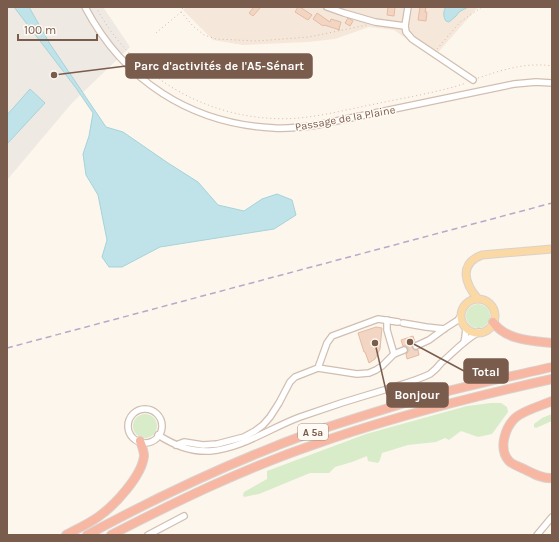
<svg xmlns="http://www.w3.org/2000/svg" width="559" height="542" viewBox="0 0 559 542" font-family="Karla,sans-serif">
	<style>
		.residential { fill: #f5e8da }
		.industrial { fill: #efe9e4 }
		.green { fill: #d8ecc9 }
		.water { fill: #bfe3e8; stroke: #a5d3da }
		.building { fill: #f3d5c3; stroke: #e6bba3 }
		.lines { fill: none; stroke-linecap: round; stroke-linejoin: round }
		.minor-tunnel { stroke: #dcd0c4; stroke-width: 5.5; stroke-dasharray: 5.5 3; stroke-linecap: butt }
		.minor-casing { stroke: #d1beb0; stroke-width: 8 }
		.major-casing { stroke: #dad1cd; stroke-width: 9 }
		.highway-casing { stroke: #dad1cd; stroke-width: 10 }
		.path { stroke: #d9b8a5; stroke-width: 1; stroke-dasharray: 1 3; stroke-linecap: butt }
		.minor { stroke: #fff; stroke-width: 5.5 }
		.major { stroke: #fbd9a5; stroke-width: 7 }
		.highway { stroke: #f7b7a3; stroke-width: 8 }
		.rail { stroke: #b9a8c9; stroke-width: 1.5; stroke-dasharray: 6 4; stroke-linecap: butt }
		.labels { text-anchor: middle; stroke-width: 3; stroke-linejoin: round; paint-order: stroke }
		.shield { fill: #fffaf3; stroke: #a28b7f; stroke-width: 1 }
		.shield-label { font-size: 10px; font-weight: bold; fill: #7a5c4d }
		.street-label { font-size: 11px; fill: #7a5c4d; stroke: #fffaf3 }
		.leader { fill: none; stroke: #7a5c4d; stroke-width: 1.5 }
		.callout-dot { fill: #7a5c4d; stroke: #fffaf3; stroke-width: 1.5 }
		.callout { fill: #7a5c4d; stroke: #7a5c4d; stroke-width: 1.5 }
		.callout-label { font-size: 12px; text-anchor: middle; font-weight: bold; fill: #fff }
	</style>
	<rect width="100%" height="100%" fill="#fdf6ec"/>
	<path class="residential" d="M186 7H478L433 58 394 30 369 27 335 39 308 42 243 45 213 40 183 10Z"/>
	<path class="industrial" d="M7 7H103L130 47 72 103 7 180Z"/>
	<g class="green">
		<circle cx="478" cy="316" r="12"/>
		<path d="M491 403H501L507 407 508 412 492 434 478 437 461 431 449 440 445 438 436 442 408 445 382 453 380 460 378 463 368 461 367 456 352 462 335 467 329 473H310L259 494 244 497 243 495 244 492 267 479V471L366 434 467 406Z"/>
		<path d="M552 414V421L536 428 534 427V424L542 418Z"/>
		<circle cx="145" cy="426" r="12"/>
	</g>
	<g class="water">
		<path d="M14 7H29L50 44 106 127 123 132 168 163 198 182 218 205 244 211 262 199 277 194 292 200 296 215 274 229 160 247 122 267H109L102 257 107 240 98 195 86 175 83 154 89 136 93 113 76 88Z"/>
		<path d="M446 7H468L459 12 456 16 449 22 446 21C443 17 443 11 446 7Z"/>
		<path d="M30 89 45 103 7 144V115Z"/>
	</g>
	<g class="building">
		<path d="M254 7H261L253 16 249 13Z"/>
		<path d="M298 7H300L312 15 308 20 295 12Z"/>
		<path d="M388 7H395L394 16 387 15Z"/>
		<path d="M420 7H426L425 12H427L426 21 418 20Z"/>
		<path d="M317 13 330 22 331 19 341 22 339 29 340 30 324 25 323 26 313 19Z"/>
		<path d="M348 18 353 21 350 26 345 23Z"/>
		<path d="M376 327 382 328 380 349 375 359 369 363 365 352H364L358 333Z"/>
		<path d="M413 336 415 342 412 344V347L414 350H418L419 355 407 359 406 354 408 352V349L406 346H403L401 340Z"/>
	</g>
	<g class="lines">
		<path class="minor-tunnel" d="M404 350 416 346"/>
		<g class="minor-casing">
			<g id="minor">
				<path d="M85 7C124 81 191 124 274 128 289 129 303 127 317 125L514 84 536 82 552 83"/>
				<path d="M327 7 344 13 375 22 405 26"/>
				<path d="M408 7 405 26 406 32 412 39 473 80"/>
				<path d="M387 320V330L394 354"/>
				<path d="M403 323 426 327 444 329"/>
				<path d="M464 342 465 337 466 328"/>
				<path d="M416 346 429 340 444 329 458 320 461 316"/>
				<path d="M318 368 327 343 332 336 378 319 398 322"/>
				<circle cx="145" cy="426" r="17"/>
				<path d="M158 435C174 445 190 452 210 451 243 448 270 428 300 417 328 407 356 398 384 390 399 385 416 381 430 374 434 371 438 367 441 363 453 353 464 340 479 332"/>
				<path d="M176 445 184 442 203 445 217 444 244 437 255 431 263 425 270 417 279 403 290 382 295 377 318 368 357 374 369 373 376 370 382 366 394 354 404 350"/>
				<path d="M148 535 184 516"/>
				<path d="M537 535 552 517"/>
			</g>
		</g>
		<g class="major-casing">
			<g id="major">
				<path d="M478 299C465 284 458 264 482 255L552 249"/>
				<circle cx="478" cy="316" r="17"/>
			</g>
		</g>
		<g class="highway-casing">
			<g id="highway">
				<path d="M493 322C505 340 532 341 552 343"/>
				<path d="M552 401C541 406 524 410 515 418 505 428 498 449 509 461 513 465 520 467 526 470 534 474 543 479 552 478"/>
				<path d="M66 535C77 529 88 524 98 517 114 506 142 476 144 456 144 451 142 446 140 441"/>
				<path d="M87 535C159 496 233 461 310 433 342 422 375 412 408 402 455 388 504 378 552 367"/>
				<path d="M111 535C177 501 243 469 313 445 391 417 471 397 552 379"/>
			</g>
		</g>
		<g class="path">
			<path d="M96 7C135 81 217 125 300 118 327 115 354 108 380 103 408 97 440 92 466 83"/>
			<path d="M181 12 193 26 204 35 216 39 257 41 309 37 367 25"/>
			<path d="M156 33 181 12 183 7"/>
			<path d="M437 49 460 22 482 7"/>
			<path d="M478 78C502 70 526 62 552 66"/>
		</g>
		<use href="#minor" class="minor"/>
		<use href="#major" class="major"/>
		<use href="#highway" class="highway"/>
		<path class="rail" d="M7 348 552 203"/>
	</g>
	<g class="labels">
		<rect class="shield" x="298" y="424" width="30" height="16" rx="3"/>
		<g class="shield-label">
			<text x="313" y="436">A 5a</text>
		</g>
		<g class="street-label">
			<text transform="translate(345 118) rotate(-10)" y="4">Passage de la Plaine</text>
		</g>
	</g>
	<path class="leader" d="M54 75L126 66M410 342L464 371M375 343L387 395"/>
	<g class="callout-dot">
		<circle cx="54" cy="75" r="4"/>
		<circle cx="410" cy="342" r="4"/>
		<circle cx="375" cy="343" r="4"/>
	</g>
	<g class="callout">
		<rect x="126" y="54" width="186" height="24" rx="4"/>
		<rect x="464" y="359" width="44" height="24" rx="4"/>
		<rect x="387" y="383" width="61" height="24" rx="4"/>
	</g>
	<g class="callout-label">
		<text x="219" y="70">Parc d'activités de l'A5-Sénart</text>
		<text x="486" y="376">Total</text>
		<text x="417" y="399">Bonjour</text>
	</g>
	<rect width="559" height="542" fill="none" stroke="#7a5c4d" stroke-width="16"/>
	<path d="M18 34v6h79v-6" fill="none" stroke="#7a5c4d" stroke-width="2"/>
	<text x="24" y="34" font-size="12" fill="#7a5c4d" stroke="#fffaf3" stroke-width="3" paint-order="stroke">100 m</text>
</svg>
